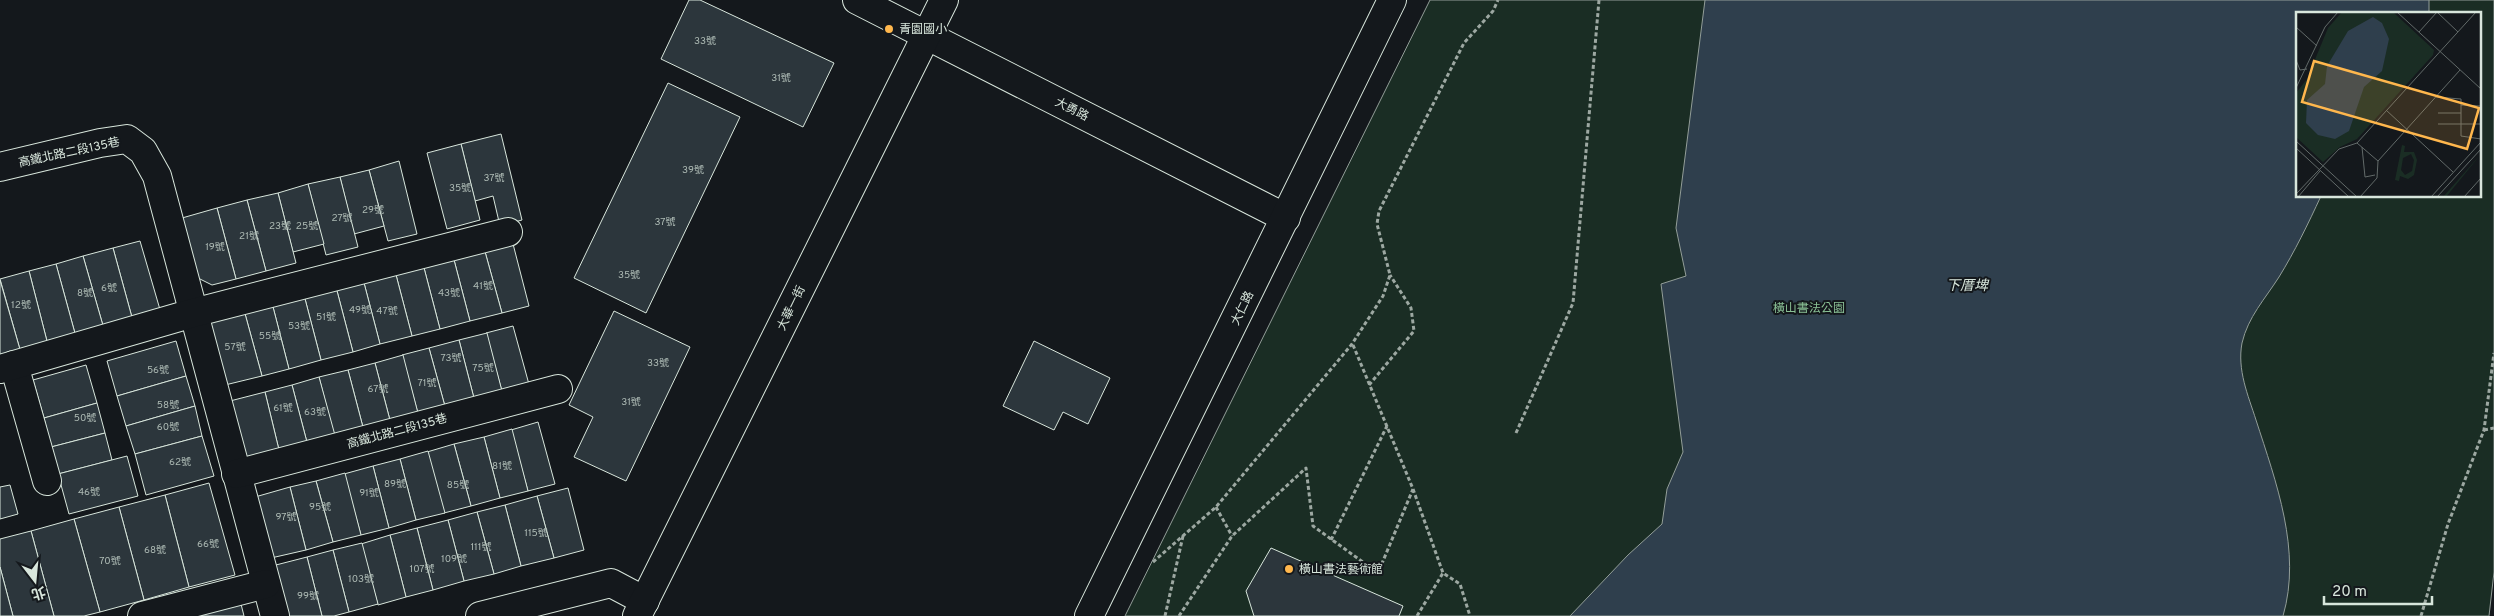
<svg xmlns="http://www.w3.org/2000/svg" width="2494" height="616" viewBox="0 0 2494 616" font-family="Overpass,'Noto Sans TC',sans-serif">
	<style>
		.green { fill: #1a2d24; stroke: #939e99; fill-rule: evenodd }
		.water { fill: #2f3f4d; stroke: #939e99 }
		.building { fill: #2c363c; stroke: #d8e6dc }
		.lines { fill: none; stroke-linecap: round; stroke-linejoin: round }
		.minor-casing { stroke: #d8e6dc; stroke-width: 30 }
		.path { stroke: #9da8a2; stroke-width: 3; stroke-dasharray: 4 2.5; stroke-linecap: butt }
		.minor { stroke: #14181c; stroke-width: 28 }
		.poi-dot { fill: #ffb74d; stroke: #14181c; stroke-width: 2 }
		.labels { text-anchor: middle; stroke-width: 4; stroke-linejoin: round; paint-order: stroke }
		.number-label { font-size: 10px; fill: #adbab4 }
		.poi-label { font-size: 12px; fill: #d8e6dc; stroke: #14181c; text-anchor: start }
		.street-label { font-size: 12px; fill: #d8e6dc; stroke: #14181c }
		.park-label { font-size: 12px; fill: #8ac095; stroke: #14181c }
		.water-label { font-size: 14px; font-style: italic; fill: #d8e6dc; stroke: #14181c }
		.inset-road { fill: none; stroke: #626a69; stroke-width: 1 }
		.view { fill: #ffb74d; fill-opacity: 0.15; stroke: #ffb74d; stroke-width: 2.5 }
		.inset-edge { fill: none; stroke: #d8e6dc; stroke-width: 2.5 }
	</style>
	<rect width="100%" height="100%" fill="#14181c"/>
	<path class="green" d="M1430 0H2494V572L2489 616H1125ZM2298 14H2480V196H2298Z"/>
	<path class="water" d="M1705 0H2429V14H2298V196H2321C2308 224 2295 251 2279 277 2265 299 2248 317 2242 343 2237 370 2248 395 2256 420 2276 482 2302 551 2283 616H1570L1628 555 1662 524 1667 489 1683 452 1661 284 1686 276 1676 228Z"/>
	<g class="building">
		<path d="M689 0H700L834 63 803 127 661 59Z"/>
		<path d="M668 83 740 117 646 313 574 278Z"/>
		<path d="M501 134 522 220 500 226 493 196 475 201 461 144Z"/>
		<path d="M461 144 480 220 447 229 427 153Z"/>
		<path d="M399 161 417 234 388 241 369 170Z"/>
		<path d="M369 170 384 226 354 234 340 177Z"/>
		<path d="M340 177 358 247 326 255 308 184Z"/>
		<path d="M308 184 324 244 293 252 278 193Z"/>
		<path d="M278 193 296 263 266 271 247 200Z"/>
		<path d="M247 200 266 271 236 279 217 208Z"/>
		<path d="M217 208 236 279 212 285 198 278 182 218Z"/>
		<path d="M512 240 529 306 502 313 484 248Z"/>
		<path d="M140 241 161 313 133 321 113 248Z"/>
		<path d="M113 248 133 321 104 329 83 256Z"/>
		<path d="M484 248 502 313 470 321 453 256Z"/>
		<path d="M83 256 104 329 76 337 56 264Z"/>
		<path d="M453 256 470 321 440 329 423 264Z"/>
		<path d="M56 264 76 337 48 345 29 271Z"/>
		<path d="M423 264 440 329 412 336 395 271Z"/>
		<path d="M29 271 48 345 21 353 0 279Z"/>
		<path d="M395 271 412 336 380 344 363 279Z"/>
		<path d="M363 279 380 344 353 352 336 287Z"/>
		<path d="M0 280 21 353 0 358Z"/>
		<path d="M336 287 353 352 321 360 304 295Z"/>
		<path d="M304 295 321 360 289 369 272 303Z"/>
		<path d="M272 303 289 369 262 376 244 310Z"/>
		<path d="M244 310 262 376 225 385 208 320Z"/>
		<path d="M614 311 690 347 626 481 574 457 593 417 569 405Z"/>
		<path d="M513 326 530 388 503 395 486 333Z"/>
		<path d="M487 333 503 395 475 402 459 340Z"/>
		<path d="M459 340 475 402 446 410 429 348Z"/>
		<path d="M176 341 186 376 117 396 107 361Z"/>
		<path d="M1034 341 1110 378 1088 424 1063 412 1054 430 1003 406Z"/>
		<path d="M429 348 446 410 419 417 402 355Z"/>
		<path d="M403 355 419 417 391 424 375 363Z"/>
		<path d="M375 363 391 424 364 431 348 370Z"/>
		<path d="M86 365 97 403 44 418 33 380Z"/>
		<path d="M348 370 364 431 335 439 319 377Z"/>
		<path d="M186 376 195 406 126 426 117 396Z"/>
		<path d="M319 377 336 439 308 446 292 385Z"/>
		<path d="M292 385 308 446 280 454 265 392Z"/>
		<path d="M265 392 280 454 246 462 230 401Z"/>
		<path d="M97 403 105 433 51 447 44 418Z"/>
		<path d="M195 406 202 436 135 454 126 426Z"/>
		<path d="M538 422 555 484 528 491 511 430Z"/>
		<path d="M512 429 528 491 500 498 484 437Z"/>
		<path d="M105 433 112 460 58 474 51 447Z"/>
		<path d="M202 436 214 476 146 495 135 454Z"/>
		<path d="M484 437 500 498 471 506 454 444Z"/>
		<path d="M454 444 471 506 444 513 427 452Z"/>
		<path d="M428 451 445 513 416 520 400 459Z"/>
		<path d="M127 456 138 496 69 514 58 474Z"/>
		<path d="M400 459 416 520 389 528 373 466Z"/>
		<path d="M373 466 389 528 361 535 344 474Z"/>
		<path d="M345 473 361 535 333 542 316 481Z"/>
		<path d="M316 481 333 542 306 550 290 487Z"/>
		<path d="M209 483 235 575 189 587 165 495Z"/>
		<path d="M10 485 18 514 0 519V487Z"/>
		<path d="M290 487 306 550 271 558 255 497Z"/>
		<path d="M568 488 584 550 554 558 537 496Z"/>
		<path d="M165 495 189 587 144 600 119 507Z"/>
		<path d="M537 496 554 558 521 566 505 505Z"/>
		<path d="M505 505 521 566 494 574 477 512Z"/>
		<path d="M119 507 144 600 100 612 74 519Z"/>
		<path d="M477 512 494 574 464 581 448 520Z"/>
		<path d="M74 519 100 612 84 616H54L31 531Z"/>
		<path d="M448 520 464 581 433 590 417 528Z"/>
		<path d="M417 528 433 590 406 597 390 535Z"/>
		<path d="M31 531 54 616H13L0 567V539Z"/>
		<path d="M390 535 406 597 378 605 361 544Z"/>
		<path d="M362 543 378 604 349 612 333 550Z"/>
		<path d="M1271 548 1403 606 1399 616H1254L1246 591Z"/>
		<path d="M333 550 349 612 334 616H322L307 557Z"/>
		<path d="M307 557 322 616H284L272 566Z"/>
		<path d="M0 567 13 616H0Z"/>
		<path d="M241 604 244 616H197Z"/>
	</g>
	<g class="lines">
		<g class="minor-casing">
			<g id="minor">
				<path d="M857 0 1286 218"/>
				<path d="M0 167 100 143 127 139 143 151 157 176 275 616"/>
				<path d="M14 365 47 481"/>
				<path d="M0 369 193 313 508 232"/>
				<path d="M236 474 558 389"/>
				<path d="M142 616 266 584"/>
				<path d="M480 616 611 583 645 601"/>
				<path d="M637 616 944 0"/>
				<path d="M1089 616 1392 0"/>
			</g>
		</g>
		<g class="path">
			<path d="M1353 345 1413 489 1443 573 1460 584 1470 616"/>
			<path d="M1369 385 1414 331 1411 308 1390 275"/>
			<path d="M2484 430 2494 428"/>
			<path d="M1516 433 1573 303 1599 0"/>
			<path d="M1216 507 1232 536"/>
			<path d="M1331 540 1387 426"/>
			<path d="M1153 562 1216 507 1352 344 1383 296 1390 275 1377 224 1379 211 1464 43 1493 11 1498 0"/>
			<path d="M1165 616 1183 536"/>
			<path d="M1179 616 1232 536 1306 468 1313 526 1378 573 1413 489"/>
			<path d="M1417 616 1443 573"/>
			<path d="M2421 616 2448 524 2484 430 2494 353"/>
		</g>
		<use href="#minor" class="minor"/>
	</g>
	<g class="poi-dot">
		<circle cx="889" cy="29" r="5"/>
		<circle cx="1289" cy="569" r="5"/>
	</g>
	<g class="labels">
		<g class="number-label">
			<text x="705" y="44">33號</text>
			<text x="781" y="81">31號</text>
			<text x="693" y="173">39號</text>
			<text x="494" y="181">37號</text>
			<text x="460" y="191">35號</text>
			<text x="373" y="213">29號</text>
			<text x="342" y="221">27號</text>
			<text x="665" y="225">37號</text>
			<text x="280" y="229">23號</text>
			<text x="307" y="229">25號</text>
			<text x="249" y="239">21號</text>
			<text x="215" y="250">19號</text>
			<text x="629" y="278">35號</text>
			<text x="483" y="289">41號</text>
			<text x="109" y="291">6號</text>
			<text x="85" y="296">8號</text>
			<text x="449" y="296">43號</text>
			<text x="21" y="308">12號</text>
			<text x="360" y="313">49號</text>
			<text x="387" y="314">47號</text>
			<text x="326" y="320">51號</text>
			<text x="299" y="329">53號</text>
			<text x="270" y="339">55號</text>
			<text x="235" y="350">57號</text>
			<text x="451" y="361">73號</text>
			<text x="658" y="366">33號</text>
			<text x="483" y="371">75號</text>
			<text x="158" y="373">56號</text>
			<text x="427" y="386">71號</text>
			<text x="378" y="392">67號</text>
			<text x="631" y="405">31號</text>
			<text x="168" y="408">58號</text>
			<text x="283" y="411">61號</text>
			<text x="315" y="415">63號</text>
			<text x="85" y="421">50號</text>
			<text x="168" y="430">60號</text>
			<text x="180" y="465">62號</text>
			<text x="502" y="469">81號</text>
			<text x="395" y="487">89號</text>
			<text x="458" y="488">85號</text>
			<text x="89" y="495">46號</text>
			<text x="369" y="496">91號</text>
			<text x="320" y="510">95號</text>
			<text x="286" y="520">97號</text>
			<text x="536" y="536">115號</text>
			<text x="208" y="547">66號</text>
			<text x="481" y="550">111號</text>
			<text x="155" y="553">68號</text>
			<text x="454" y="562">109號</text>
			<text x="110" y="564">70號</text>
			<text x="422" y="572">107號</text>
			<text x="361" y="582">103號</text>
			<text x="308" y="599">99號</text>
		</g>
		<g class="poi-label">
			<text x="899" y="33">青園國小</text>
			<text x="1299" y="573">橫山書法藝術館</text>
		</g>
		<g class="street-label">
			<text transform="translate(1072 109) rotate(27)" y="4">大勇路</text>
			<text transform="translate(69 152) rotate(-12)" y="4">高鐵北路二段135巷</text>
			<text transform="translate(791 308) rotate(-64)" y="4">大華一街</text>
			<text transform="translate(1242 308) rotate(-64)" y="4">大仁路</text>
			<text transform="translate(397 431) rotate(-15)" y="4">高鐵北路二段135巷</text>
		</g>
		<g class="park-label">
			<text x="1809" y="312">橫山書法公園</text>
		</g>
		<g class="water-label">
			<text x="1967" y="290">下厝埤</text>
		</g>
	</g>
	<g transform="translate(2296 12)">
		<rect width="185" height="185" fill="#14181c"/>
		<path d="M46 0H97L138 38 137 43 61 127 44 135 27 150 0 125V81L11 67 32 16ZM106 133 109 134 108 140H118L121 148 118 163 112 167 104 164 103 169 99 168ZM115 142 118 148 116 159 109 163 105 158 107 146ZM185 142 150 185H147Z" fill="#1a2d24" fill-rule="evenodd"/>
		<path d="M77 5 86 11 93 27 86 59 68 75 53 119 39 127 22 123 10 111 11 88 29 72 31 54 52 19Z" fill="#2f3f4d"/>
		<path class="inset-road" d="M101 0 185 77M141 0 162 20M0 15 21 34M123 20 141 0M0 48 4 58 11 57M0 76 29 15 42 0M140 85 165 87V124L185 127M165 93 184 94M90 98 157 160M142 101H165M142 112H185M0 129 61 185M61 131 82 149M66 135 69 165 79 163M0 136 53 185M0 182 43 137 61 131 180 0M2 185 24 159M64 185 81 166 82 149 164 58M135 185 185 130M141 185 185 137M168 185 185 166"/>
		<path class="view" d="M18 49 183 96 171 137 6 90Z"/>
		<rect width="185" height="185" class="inset-edge"/>
	</g>
	<g transform="translate(35 581) rotate(164)" stroke="#14181c" stroke-width="4" paint-order="stroke">
	<path d="M0-4L9 19L0 12L-9 19Z" fill="#d8e6dc"/>
	<text y="-8" font-size="14" font-weight="bold" text-anchor="middle" fill="#d8e6dc">北</text>
	</g>
	<path d="M2324 596v8h108v-8" fill="none" stroke="#d8e6dc" stroke-width="2.5"/>
	<text x="2332" y="596" font-size="15" fill="#d8e6dc" stroke="#14181c" stroke-width="4" paint-order="stroke">20 m</text>
</svg>
